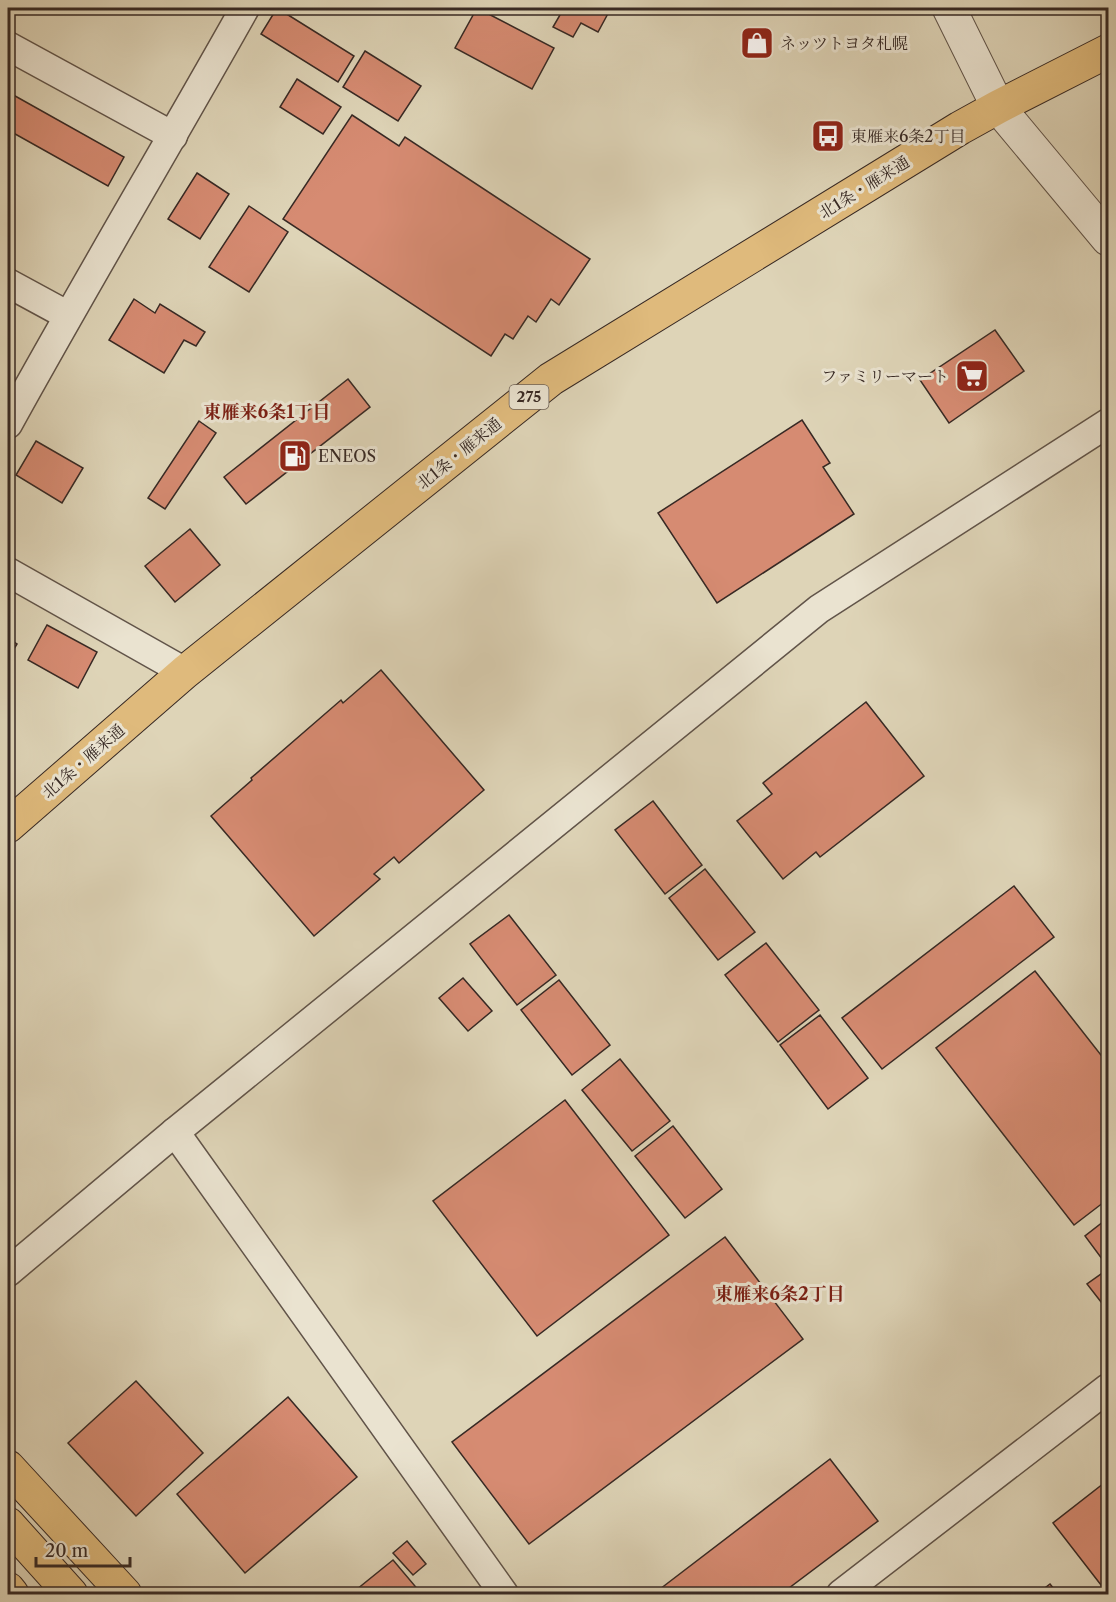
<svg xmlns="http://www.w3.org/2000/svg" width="1116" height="1602" viewBox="0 0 1116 1602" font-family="'Libre Caslon Text','Noto Serif JP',serif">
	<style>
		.building { fill: #d68b72; stroke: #372924; stroke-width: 1.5 }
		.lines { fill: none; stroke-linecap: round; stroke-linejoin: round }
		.minor-casing { stroke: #615449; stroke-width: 31 }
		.tertiary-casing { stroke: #615449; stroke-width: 35 }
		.trunk-casing { stroke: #372924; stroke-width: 35 }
		.motorway-casing { stroke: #372924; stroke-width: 35 }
		.minor { stroke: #eae3d0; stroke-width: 28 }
		.tertiary { stroke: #eae3d0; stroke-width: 33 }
		.trunk { stroke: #dfba7c; stroke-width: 33 }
		.motorway { stroke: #dfba7c; stroke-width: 33 }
		.labels { text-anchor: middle; stroke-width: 6; stroke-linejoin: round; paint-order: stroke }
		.shield { fill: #eae3d0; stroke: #6d6158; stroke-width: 1.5 }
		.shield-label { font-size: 15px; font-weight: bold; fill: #372924 }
		.poi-label { font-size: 16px; fill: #372924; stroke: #eae3d0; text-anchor: start }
		.street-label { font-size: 16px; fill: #372924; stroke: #eae3d0 }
		.neighbourhood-label { font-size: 18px; font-weight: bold; fill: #7a1f14; stroke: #eae3d0 }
	</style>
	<rect width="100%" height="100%" fill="#ded4b7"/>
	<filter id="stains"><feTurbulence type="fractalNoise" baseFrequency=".00333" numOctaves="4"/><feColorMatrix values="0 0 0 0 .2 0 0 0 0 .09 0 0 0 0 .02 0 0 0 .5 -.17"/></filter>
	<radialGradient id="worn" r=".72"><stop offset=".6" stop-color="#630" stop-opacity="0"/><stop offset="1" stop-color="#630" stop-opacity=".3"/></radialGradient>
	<g class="building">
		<path d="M277 8 354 56 338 82 261 34Z"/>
		<path d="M477 8 554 48 532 89 455 48Z"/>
		<path d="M564 8H611L598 32 581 23 573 37 553 27Z"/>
		<path d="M365 51 421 86 398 121 343 87Z"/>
		<path d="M297 79 341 107 323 134 280 107Z"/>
		<path d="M8 92 124 157 108 186 8 130Z"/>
		<path d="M352 115 399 146 405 137 590 259 559 305 551 299 536 322 528 316 513 339 505 334 491 356 283 219Z"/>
		<path d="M197 173 229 194 200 239 168 219Z"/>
		<path d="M249 206 288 232 249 292 209 267Z"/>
		<path d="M134 299 155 313 160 304 205 332 196 346 184 340 164 373 109 340Z"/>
		<path d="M995 330 1024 371 949 423 920 380Z"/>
		<path d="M348 379 370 407 246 504 224 477Z"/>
		<path d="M802 420 830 463 823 467 854 514 717 603 658 513Z"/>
		<path d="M199 421 216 433 165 509 148 498Z"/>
		<path d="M36 441 83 468 62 503 16 475Z"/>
		<path d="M190 529 220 565 175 602 145 566Z"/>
		<path d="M47 625 97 652 78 688 28 660Z"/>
		<path d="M8 638 17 644 8 659Z"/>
		<path d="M381 670 484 790 399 863 394 857 374 874 380 879 314 936 211 816 252 780 251 778 341 700 343 703Z"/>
		<path d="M866 702 924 776 820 857 816 852 783 879 737 821 772 794 763 783Z"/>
		<path d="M653 801 702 865 665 894 615 830Z"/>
		<path d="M705 869 755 932 718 960 669 898Z"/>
		<path d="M1014 886 1054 937 882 1069 842 1018Z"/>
		<path d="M509 915 556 975 517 1005 470 944Z"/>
		<path d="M766 943 819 1010 778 1042 725 975Z"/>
		<path d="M1035 971 1108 1064V1199L1074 1225 936 1048Z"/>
		<path d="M463 978 492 1011 468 1031 439 998Z"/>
		<path d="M559 980 610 1045 572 1075 521 1010Z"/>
		<path d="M820 1015 868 1078 828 1109 780 1045Z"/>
		<path d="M620 1059 670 1121 632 1151 582 1090Z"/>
		<path d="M565 1100 669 1235 537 1336 433 1201Z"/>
		<path d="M673 1126 722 1189 685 1218 635 1156Z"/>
		<path d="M1108 1218V1267L1085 1236Z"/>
		<path d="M725 1237 803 1339 529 1544 452 1442Z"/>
		<path d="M1108 1269V1304L1105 1307 1087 1284Z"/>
		<path d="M136 1381 203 1453 136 1516 68 1443Z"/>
		<path d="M288 1397 357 1477 245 1573 177 1494Z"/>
		<path d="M830 1459 878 1521 781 1594H665L660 1589Z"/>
		<path d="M1108 1480V1594L1053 1523Z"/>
		<path d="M407 1541 426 1564 413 1575 393 1553Z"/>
		<path d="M393 1560 420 1592 417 1594H351Z"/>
		<path d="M1050 1584 1058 1594H1037Z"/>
	</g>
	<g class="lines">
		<g class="minor-casing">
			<g id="minor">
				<path d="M8 46 173 136"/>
				<path d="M8 283 67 315"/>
				<path d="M8 424C85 284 167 147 245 8"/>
				<path d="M8 572 185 672"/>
				<path d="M175 1132 504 1594"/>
				<path d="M8 1272 175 1132 819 609 1108 423"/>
				<path d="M841 1594 1108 1388"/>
			</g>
		</g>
		<g class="tertiary-casing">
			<path id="tertiary" d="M949 8 998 107 1108 239"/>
		</g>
		<g class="trunk-casing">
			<g id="trunk">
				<path d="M8 826 185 672 551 379 960 128 998 107 1108 51"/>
				<path d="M8 1467 125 1594"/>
			</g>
		</g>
		<g class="motorway-casing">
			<g id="motorway">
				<path d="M8 1524 71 1594"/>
				<path d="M8 1589 12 1594"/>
			</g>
		</g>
		<use href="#minor" class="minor"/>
		<use href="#tertiary" class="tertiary"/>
		<use href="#trunk" class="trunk"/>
		<use href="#motorway" class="motorway"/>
	</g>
	<defs>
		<g id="shop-square" transform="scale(1.725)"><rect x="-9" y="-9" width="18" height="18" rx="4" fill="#8f2418" stroke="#eae3d0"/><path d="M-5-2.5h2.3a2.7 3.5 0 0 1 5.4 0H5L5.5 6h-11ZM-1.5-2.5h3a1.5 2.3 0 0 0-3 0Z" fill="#fff"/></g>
		<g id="bus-square" transform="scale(1.725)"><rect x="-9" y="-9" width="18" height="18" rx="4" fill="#8f2418" stroke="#eae3d0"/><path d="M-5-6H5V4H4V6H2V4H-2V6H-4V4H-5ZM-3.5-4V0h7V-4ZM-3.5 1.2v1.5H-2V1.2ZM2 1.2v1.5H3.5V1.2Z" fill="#fff"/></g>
		<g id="supermarket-square" transform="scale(1.725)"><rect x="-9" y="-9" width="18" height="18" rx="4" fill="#8f2418" stroke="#eae3d0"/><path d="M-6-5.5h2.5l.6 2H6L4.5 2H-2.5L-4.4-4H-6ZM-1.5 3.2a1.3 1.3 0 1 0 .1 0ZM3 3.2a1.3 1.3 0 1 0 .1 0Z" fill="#fff"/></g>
		<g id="fuel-square" transform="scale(1.725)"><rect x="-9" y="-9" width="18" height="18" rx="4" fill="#8f2418" stroke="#eae3d0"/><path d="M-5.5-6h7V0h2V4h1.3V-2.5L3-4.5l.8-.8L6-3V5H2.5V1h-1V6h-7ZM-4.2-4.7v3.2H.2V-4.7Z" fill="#fff"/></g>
	</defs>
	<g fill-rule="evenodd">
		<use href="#shop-square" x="757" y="43"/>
		<use href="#bus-square" x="828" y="136"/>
		<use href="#supermarket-square" x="972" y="376"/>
		<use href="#fuel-square" x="295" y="456"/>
	</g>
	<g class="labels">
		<rect class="shield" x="509.5" y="385" width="39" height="24" rx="4.5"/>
		<g class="shield-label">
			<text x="529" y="402">275</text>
		</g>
		<g class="poi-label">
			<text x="780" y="49">ネッツトヨタ札幌</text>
			<text x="851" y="142">東雁来6条2丁目</text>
			<text x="949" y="382" text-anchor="end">ファミリーマート</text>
			<text x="318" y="462">ENEOS</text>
		</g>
		<g class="street-label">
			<text transform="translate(864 187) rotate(-32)" y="6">北1条・雁来通</text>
			<text transform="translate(459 453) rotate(-39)" y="6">北1条・雁来通</text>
			<text transform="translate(83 761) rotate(-41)" y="6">北1条・雁来通</text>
		</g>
		<g class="neighbourhood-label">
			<text x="267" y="418">東雁来6条1丁目</text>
			<text x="780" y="1300">東雁来6条2丁目</text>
		</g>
	</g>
	<rect width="1116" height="1602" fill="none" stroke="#ded4b7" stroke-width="30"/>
	<rect x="9" y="9" width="1098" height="1584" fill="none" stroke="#372924" stroke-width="3"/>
	<rect x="15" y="15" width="1086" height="1572" fill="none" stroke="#372924" stroke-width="1.5"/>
	<path d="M36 1557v9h94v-9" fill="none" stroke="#372924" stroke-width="3"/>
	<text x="45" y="1557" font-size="18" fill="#372924" stroke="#eae3d0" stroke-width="4.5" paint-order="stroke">20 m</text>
	<rect width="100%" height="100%" filter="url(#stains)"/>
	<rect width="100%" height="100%" fill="url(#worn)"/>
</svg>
